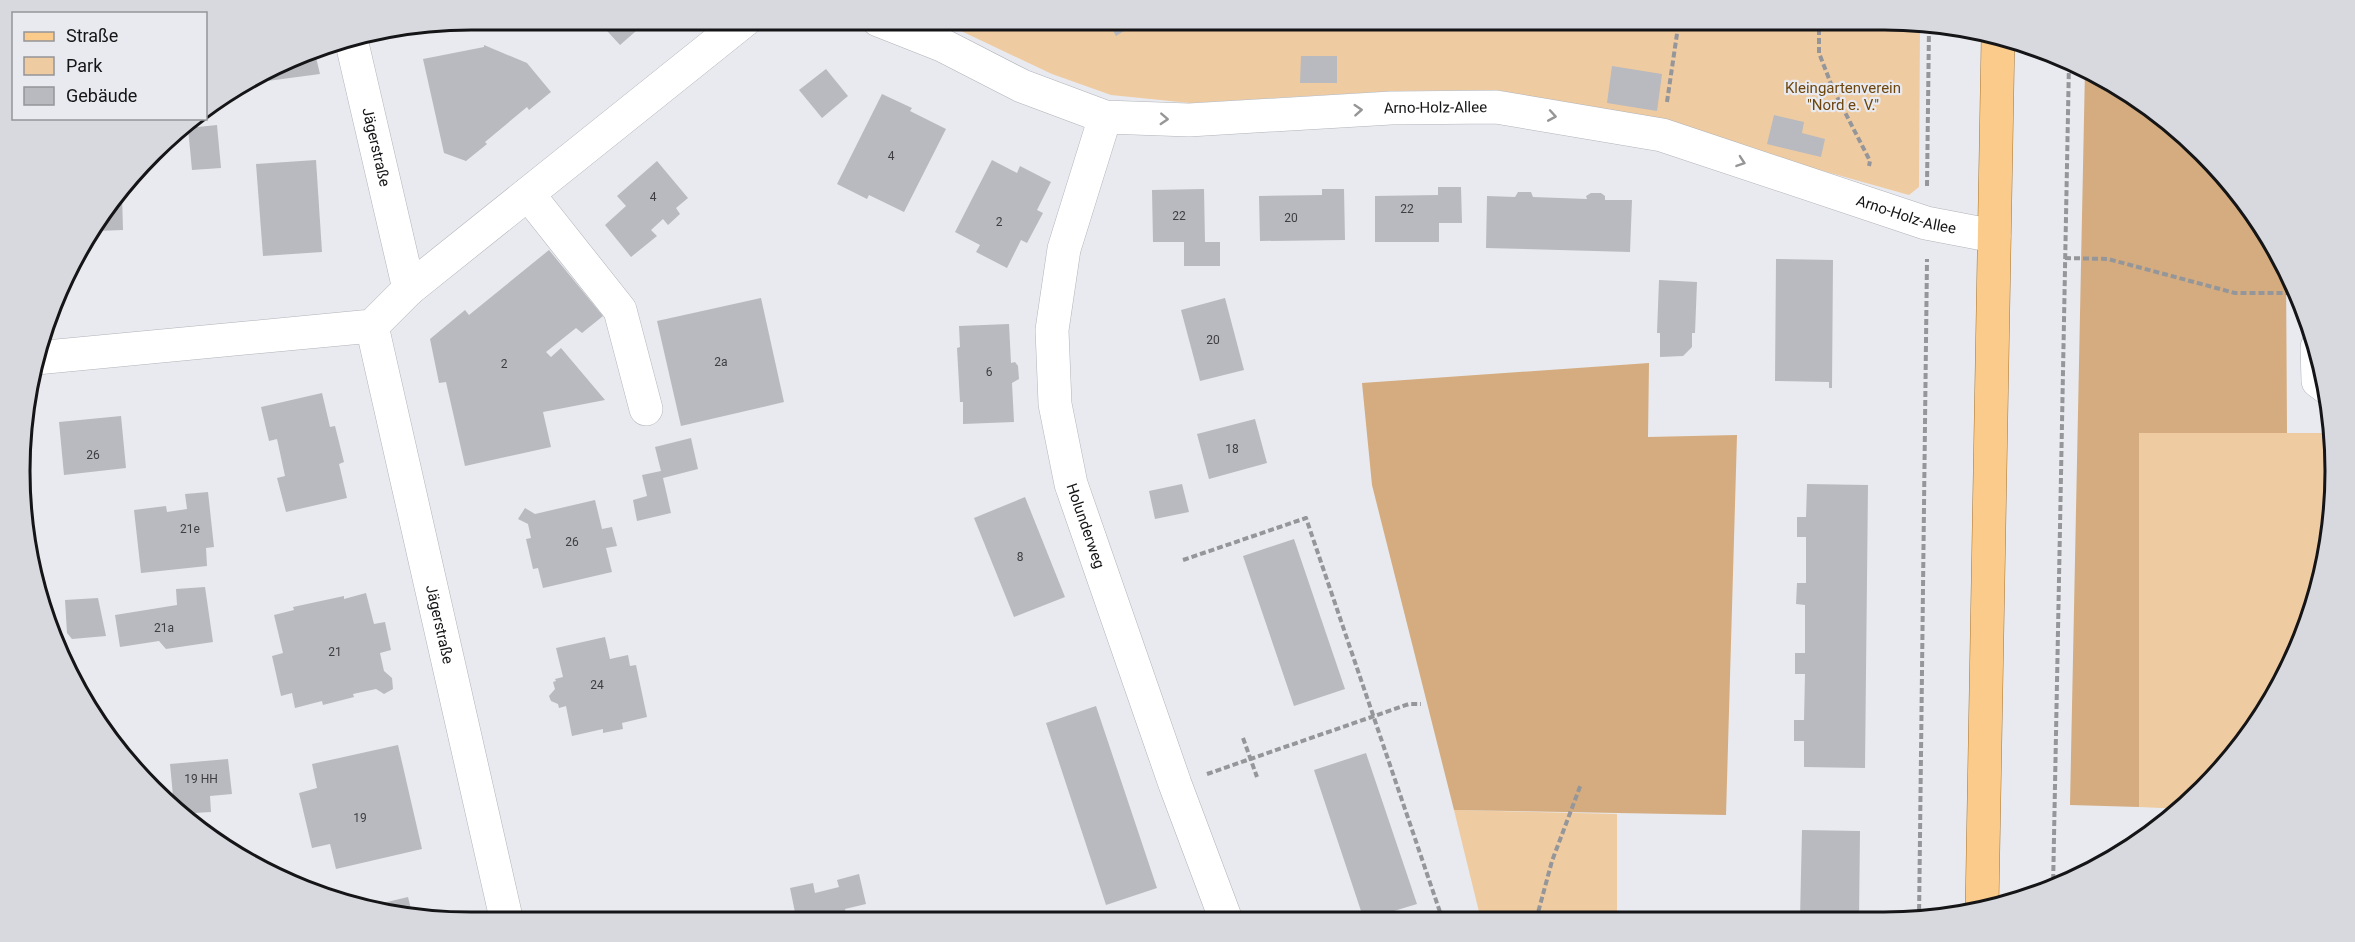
<svg xmlns="http://www.w3.org/2000/svg" width="2355" height="942" viewBox="0 0 2355 942" font-family="Roboto,sans-serif">
	<style>
		.green { fill: #efcba2 }
		.forest { fill: #d4ac7f }
		.building { fill: #b8babf }
		.lines { fill: none; stroke-linecap: round; stroke-linejoin: round }
		.minor-casing { stroke: #b1b3b8; stroke-width: 34 }
		.major-casing { stroke: #a77530; stroke-width: 34 }
		.path { stroke: #95969a; stroke-width: 4; stroke-dasharray: 6 3; stroke-linecap: butt }
		.minor { stroke: #fff; stroke-width: 33 }
		.major { stroke: #facb8b; stroke-width: 33 }
		.oneway { stroke: #969697 }
		.labels { text-anchor: middle; stroke-width: 4.5; stroke-linejoin: round; paint-order: stroke }
		.number-label { font-size: 12px; fill: #3e3e41 }
		.park-label { font-size: 15px; fill: #6d460f; stroke: #e8eaef }
		.street-label { font-size: 15px; fill: #151517; stroke: #e8eaef }
		.rim { fill: none; stroke: #151517; stroke-width: 3 }
	</style>
	<rect width="100%" height="100%" fill="#e8eaef"/>
	<g class="green">
		<path d="M938 20H1884L1920 25 1919 187 1909 195 1759 153 1658 122 1497 90 1395 91 1190 103 1111 95 1052 74Z"/>
		<path d="M2139 433H2333L2335 441 2332 530 2312 616 2260 722 2183 809 2139 807Z"/>
		<path d="M1454 810 1617 814V919L1481 920Z"/>
	</g>
	<g class="forest">
		<path d="M2085 69 2109 80 2181 131 2242 196 2286 267 2287 433H2139V807L2070 805Z"/>
		<path d="M1649 363 1648 437 1737 435 1726 815 1454 810 1372 485 1362 383Z"/>
	</g>
	<g class="building">
		<path d="M597 20H640L632 26 636 31 620 45Z"/>
		<path d="M1107 20H1135L1137 23 1116 36Z"/>
		<path d="M1429 20H1455V28L1429 29Z"/>
		<path d="M484 45 527 63 551 92 529 110 527 107 485 142 487 144 466 161 444 153 423 59 484 47Z"/>
		<path d="M314 49 320 74 244 84 246 80Z"/>
		<path d="M1301 56H1337V83H1300Z"/>
		<path d="M1612 66 1662 74 1657 111 1607 103Z"/>
		<path d="M826 69 848 96 822 118 799 90Z"/>
		<path d="M882 94 912 108 910 111 946 129 904 212 869 195 867 199 837 184Z"/>
		<path d="M1774 115 1804 122 1802 133 1825 139 1821 157 1767 144Z"/>
		<path d="M217 125 221 168 192 170 188 128Z"/>
		<path d="M316 160 322 252 263 256 256 164Z"/>
		<path d="M992 160 1017 173 1020 166 1051 182 1037 210 1043 213 1027 243 1021 240 1007 268 976 252 980 245 955 232Z"/>
		<path d="M657 161 688 198 676 208 680 214 668 225 663 219 651 230 657 236 631 257 605 225 626 206 617 196Z"/>
		<path d="M1438 187H1461L1462 223H1439V242H1375V196L1438 195Z"/>
		<path d="M1204 189 1205 242H1220V266H1184V242H1153L1152 190Z"/>
		<path d="M1322 189H1344L1345 240 1260 241 1259 196 1322 195Z"/>
		<path d="M1518 192H1531L1533 197 1587 199 1586 196 1591 193H1601L1605 196V200H1632L1630 252 1486 248 1487 196 1515 197Z"/>
		<path d="M122 194 123 230 97 231V225Z"/>
		<path d="M549 250 603 316 582 333 576 328 546 352 551 357 561 348 605 400 543 412 551 447 465 466 446 382 439 383 430 339 465 310 469 315Z"/>
		<path d="M1776 259 1833 260 1832 388H1829V382L1775 381Z"/>
		<path d="M1659 280 1697 282 1695 333H1692V347L1683 356 1660 357V333H1657Z"/>
		<path d="M761 298 784 402 681 426 657 321Z"/>
		<path d="M1225 298 1244 370 1200 381 1181 310Z"/>
		<path d="M1009 324 1011 363 1015 362 1018 366 1019 379 1012 383 1014 422 963 424V402H960L957 348 960 347 959 326Z"/>
		<path d="M322 393 330 427 335 426 344 462 339 464 347 498 286 512 277 478 285 476 277 439 269 441 261 407Z"/>
		<path d="M121 416 126 468 64 475 59 422Z"/>
		<path d="M1255 419 1267 463 1209 479 1197 434Z"/>
		<path d="M691 438 698 469 663 478 671 513 637 521 633 500 647 496 642 475 661 471 655 447Z"/>
		<path d="M1182 484 1189 512 1155 519 1149 491Z"/>
		<path d="M1807 484 1868 485 1865 768 1804 767V741H1794V720H1804L1805 674H1795V653H1805V605L1796 604 1797 583H1806V537H1797V517H1806Z"/>
		<path d="M208 492 214 547 206 548 207 566 141 573 134 510 166 506 167 512 187 509 185 494Z"/>
		<path d="M1025 497 1065 597 1014 617 974 518Z"/>
		<path d="M595 500 602 529 612 527 617 546 606 548 612 572 543 588 538 568 533 569 526 539 531 538 528 524 518 519 525 508 535 514Z"/>
		<path d="M1294 539 1345 689 1294 706 1243 556Z"/>
		<path d="M205 587 213 642 166 649 159 641 120 647 115 615 177 605 176 589Z"/>
		<path d="M366 593 374 624 385 622 391 650 380 653 384 671 392 678 393 689 384 694 376 689 353 694 354 697 323 705 322 701 295 708 292 693 281 696 272 656 283 653 274 615 294 610 293 607 344 596V599Z"/>
		<path d="M98 598 106 636 72 639 67 633 65 600Z"/>
		<path d="M605 637 610 659 628 655 630 666 636 665 647 717 622 723 623 729 603 733V729L572 736 566 706 559 708 558 704 551 701 549 696 555 689 553 682 556 681 555 679 563 677 556 648Z"/>
		<path d="M1096 706 1157 888 1106 905 1046 723Z"/>
		<path d="M398 745 422 849 336 869 330 844 312 848 299 793 317 788 312 764Z"/>
		<path d="M1366 753 1417 904 1364 920 1314 770Z"/>
		<path d="M228 759 232 794 210 796 211 812 194 813 195 817 189 818 190 823 161 797 173 796 170 764Z"/>
		<path d="M1802 830 1860 831 1859 919H1800Z"/>
		<path d="M859 874 866 904 845 909 848 921 797 922 790 888 813 883 815 893 839 887 837 880Z"/>
		<path d="M408 897 412 913 370 906Z"/>
		<path d="M439 911 440 917 422 914Z"/>
	</g>
	<g class="lines">
		<g class="minor-casing">
			<g id="minor">
				<path id="s1" d="M878 20 944 46 1022 86 1105 117 1189 120 1391 108 1496 107 1662 135 1926 223 1994 236"/>
				<path id="s2" d="M351 39 409 289"/>
				<path id="s3" d="M1105 117 1064 249 1052 330 1055 404 1071 484 1175 784 1226 920"/>
				<path d="M528 194 620 310 646 409"/>
				<path id="s4" d="M372 326 507 922"/>
				<path d="M2317 347 2318 381 2326 387"/>
				<path d="M36 358 372 326 409 289 745 20"/>
			</g>
		</g>
		<g class="major-casing">
			<path id="major" d="M1982 908 1998 38"/>
		</g>
		<g class="path">
			<path d="M1819 20V53L1833 89 1870 161 1869 166"/>
			<path d="M1667 102 1679 20"/>
			<path d="M1927 186 1929 27"/>
			<path d="M2065 258 2108 259 2235 293H2297"/>
			<path d="M1183 560 1306 518 1441 915 1426 920"/>
			<path d="M1243 738 1257 777"/>
			<path d="M1207 774 1409 704H1421"/>
			<path d="M2053 889 2069 62"/>
			<path d="M1919 919 1927 259"/>
			<path d="M1536 920 1552 861 1581 784"/>
		</g>
		<use href="#minor" class="minor"/>
		<use href="#major" class="major"/>
	</g>
	<defs><path id="oneway-chevron" d="M-2-3.5L2.5 0L-2 3.5" fill="none" stroke-width="1.6" stroke-linecap="round" stroke-linejoin="round" transform="scale(1.5)"/></defs>
	<g class="oneway">
		<use href="#oneway-chevron" transform="translate(1358 110) rotate(-4)"/>
		<use href="#oneway-chevron" transform="translate(1552 116) rotate(10)"/>
		<use href="#oneway-chevron" transform="translate(1164 119) rotate(3)"/>
		<use href="#oneway-chevron" transform="translate(1741 162) rotate(19)"/>
	</g>
	<g class="labels">
		<g class="number-label">
			<text x="891" y="160">4</text>
			<text x="653" y="201">4</text>
			<text x="1407" y="213">22</text>
			<text x="1179" y="220">22</text>
			<text x="1291" y="222">20</text>
			<text x="999" y="226">2</text>
			<text x="1213" y="344">20</text>
			<text x="721" y="366">2a</text>
			<text x="504" y="368">2</text>
			<text x="989" y="376">6</text>
			<text x="1232" y="453">18</text>
			<text x="93" y="459">26</text>
			<text x="190" y="533">21e</text>
			<text x="572" y="546">26</text>
			<text x="1020" y="561">8</text>
			<text x="164" y="632">21a</text>
			<text x="335" y="656">21</text>
			<text x="597" y="689">24</text>
			<text x="201" y="783">19 HH</text>
			<text x="360" y="822">19</text>
		</g>
		<g class="park-label">
			<text x="1843" y="93">Kleingartenverein<tspan x="1843" dy="17">"Nord e. V."</tspan></text>
		</g>
		<g class="street-label">
			<text dy="5" stroke="none"><textPath href="#s1" startOffset="578">Arno-Holz-Allee</textPath></text>
			<text dy="5" stroke="none"><textPath href="#s2" startOffset="111">Jägerstraße</textPath></text>
			<text dy="5" stroke="none"><textPath href="#s1" startOffset="1064">Arno-Holz-Allee</textPath></text>
			<text dy="5" stroke="none"><textPath href="#s3" startOffset="420">Holunderweg</textPath></text>
			<text dy="5" stroke="none"><textPath href="#s4" startOffset="306">Jägerstraße</textPath></text>
		</g>
	</g>
	<path d="M0 0H2355V942H0ZM471 30H1884A441 441 0 0 1 2325 471V471A441 441 0 0 1 1884 912H471A441 441 0 0 1 30 471V471A441 441 0 0 1 471 30Z" fill="#d7d9de" fill-rule="evenodd"/>
	<path class="rim" d="M471 30H1884A441 441 0 0 1 2325 471V471A441 441 0 0 1 1884 912H471A441 441 0 0 1 30 471V471A441 441 0 0 1 471 30Z"/>
	<rect x="12" y="12" width="195" height="108" fill="#e8eaef" stroke="#949599" stroke-width="1.5"/>
	<rect x="24" y="32" width="30" height="9" fill="#facb8b" stroke="#949599" stroke-width="1.5"/>
	<text x="66" y="42" font-size="18" fill="#151517">Straße</text>
	<rect x="24" y="57" width="30" height="18" fill="#efcba2" stroke="#949599" stroke-width="1.5"/>
	<text x="66" y="72" font-size="18" fill="#151517">Park</text>
	<rect x="24" y="87" width="30" height="18" fill="#b8babf" stroke="#949599" stroke-width="1.5"/>
	<text x="66" y="102" font-size="18" fill="#151517">Gebäude</text>
</svg>
